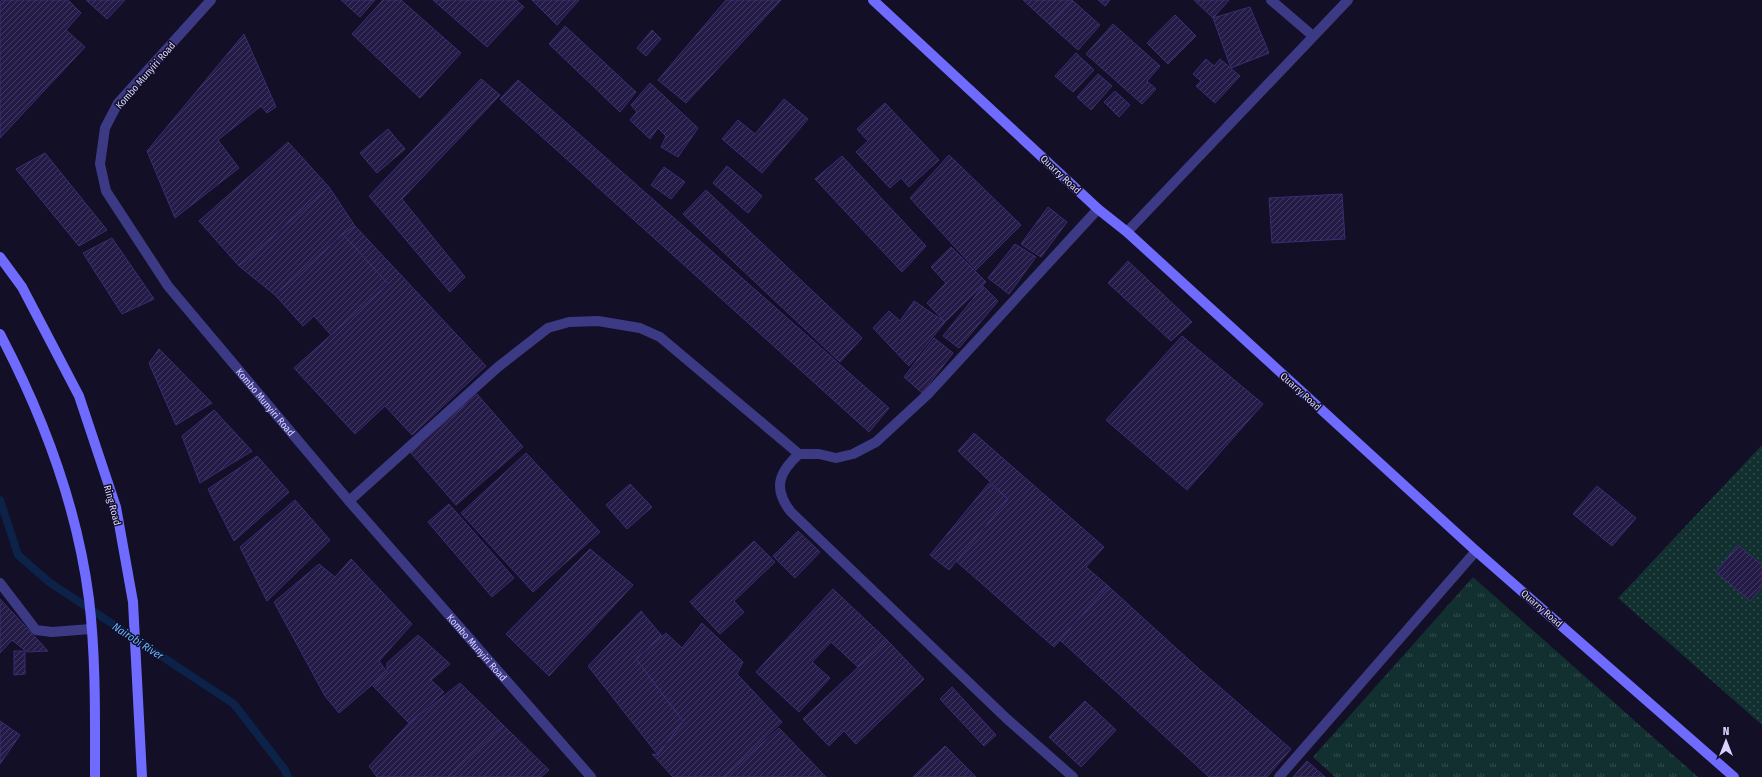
<svg xmlns="http://www.w3.org/2000/svg" width="1762" height="777" viewBox="0 0 1762 777" font-family="'Fira Sans Condensed',sans-serif">
	<style>
		.grass { fill: url(#grass-dots) }
		.park { fill: url(#park-tufts) }
		.lines { fill: none; stroke-linecap: round; stroke-linejoin: round }
		.stream { stroke: #0c2248; stroke-width: 8 }
		.building { fill: url(#building-hatch); stroke: #3b2d73 }
		.service { stroke: #3d3a85; stroke-width: 10 }
		.minor { stroke: #3d3a85; stroke-width: 10 }
		.secondary { stroke: #6f6bff; stroke-width: 10 }
		.labels { text-anchor: middle; stroke-width: 3; stroke-linejoin: round; paint-order: stroke }
		.street-label { font-size: 10px; fill: #d9d4ff; stroke: #130f26 }
		.water-label { font-size: 11px; font-style: italic; fill: #62b6ff; stroke: #130f26 }
	</style>
	<defs>
		<pattern id="grass-dots" width="8" height="8" patternUnits="userSpaceOnUse"><rect width="8" height="8" fill="#12302f"/><path d="M2 2h.1M6 6h.1" fill="none" stroke="#344d4e" stroke-width="1.8" stroke-linecap="round"/></pattern>
		<pattern id="park-tufts" width="24" height="20" patternUnits="userSpaceOnUse"><rect width="24" height="20" fill="#12302f"/><path d="M3 7l-1-3M5 7V3M7 7l1-3M15 17l-1-3M17 17v-4M19 17l1-3" fill="none" stroke="#344d4e"/></pattern>
		<pattern id="building-hatch" width="6" height="6" patternUnits="userSpaceOnUse"><rect width="6" height="6" fill="#241b47"/><path d="M-1 1l2-2M0 6l6-6M5 7l2-2" fill="none" stroke="#433b63"/></pattern>
	</defs>
	<rect width="100%" height="100%" fill="#130f26"/>
	<path class="grass" d="M1762 445V725L1618 598Z"/>
	<path class="park" d="M1473 577 1698 777H1335L1313 757Z"/>
	<g class="lines">
		<path class="stream" d="M0 500 18 555 49 582 234 704 285 770 288 777"/>
	</g>
	<g class="building">
		<path d="M2 0H68L81 13 66 30 85 47 0 138V2Z"/>
		<path d="M86 0H125L107 19Z"/>
		<path d="M341 0H375L360 17Z"/>
		<path d="M383 0H401L461 53 420 98 352 34Z"/>
		<path d="M433 0H516L524 7 487 47Z"/>
		<path d="M532 0H579L557 25Z"/>
		<path d="M726 0H781L686 103 658 80Z"/>
		<path d="M1023 0H1072L1049 24Z"/>
		<path d="M1072 0 1100 25 1078 50 1049 24Z"/>
		<path d="M1098 0H1110L1105 6Z"/>
		<path d="M1194 0H1229L1213 18Z"/>
		<path d="M1250 7 1269 53 1231 68 1213 18Z"/>
		<path d="M1175 15 1196 36 1168 64 1147 43Z"/>
		<path d="M1113 24 1160 66 1147 81 1156 89 1142 104 1086 54Z"/>
		<path d="M565 26 636 92 620 112 549 44Z"/>
		<path d="M652 30 661 39 646 56 637 48Z"/>
		<path d="M244 34 276 107 267 113 261 106 218 140 239 168 175 218 147 151Z"/>
		<path d="M1076 53 1094 70 1073 92 1055 76Z"/>
		<path d="M1206 59 1214 66 1220 59 1240 76 1215 103 1196 86 1201 81 1193 74Z"/>
		<path d="M1098 74 1112 86 1091 110 1077 97Z"/>
		<path d="M481 79 500 95 402 199 465 277 450 292 369 196Z"/>
		<path d="M518 80 889 408 869 432 500 99Z"/>
		<path d="M650 83 698 128 678 157 661 147 666 136 658 128 650 139 630 120 637 112 631 105Z"/>
		<path d="M1115 91 1130 105 1119 117 1104 102Z"/>
		<path d="M784 99 808 119 762 173 722 139 738 120 755 134Z"/>
		<path d="M885 103 939 160 909 187 901 178 890 188 856 152 868 141 857 129Z"/>
		<path d="M388 129 405 149 377 173 360 153Z"/>
		<path d="M288 142 329 187 239 266 199 221Z"/>
		<path d="M45 153 107 230 79 246 16 169Z"/>
		<path d="M949 155 1021 225 976 270 910 198Z"/>
		<path d="M842 156 926 246 902 272 815 179Z"/>
		<path d="M727 166 762 196 748 213 713 183Z"/>
		<path d="M664 167 685 182 671 199 651 185Z"/>
		<path d="M329 187 355 226 343 234 275 295 239 266Z"/>
		<path d="M706 190 862 338 840 362 683 214Z"/>
		<path d="M1342 194 1345 239 1272 243 1269 198Z"/>
		<path d="M1048 207 1067 222 1041 257 1021 244Z"/>
		<path d="M355 226 486 366 412 435 385 406 355 434 294 368 388 284 343 234Z"/>
		<path d="M343 234 388 284 331 335 314 316 303 326 275 295Z"/>
		<path d="M112 238 154 299 122 314 83 253Z"/>
		<path d="M1015 244 1036 257 1009 294 988 278Z"/>
		<path d="M951 247 986 282 945 322 927 303 946 283 931 267Z"/>
		<path d="M1128 261 1192 322 1171 341 1108 283Z"/>
		<path d="M983 286 998 301 959 348 943 336Z"/>
		<path d="M914 301 945 322 909 366 873 328 889 311 900 321Z"/>
		<path d="M1182 336 1263 404 1187 490 1106 420Z"/>
		<path d="M934 338 953 353 922 393 904 377Z"/>
		<path d="M159 349 212 403 176 425 149 363Z"/>
		<path d="M477 394 523 447 456 505 410 452Z"/>
		<path d="M214 410 252 451 200 483 182 436Z"/>
		<path d="M974 433 1104 547 1086 567 1108 586 1054 647 956 561 1008 499 958 451Z"/>
		<path d="M526 453 600 532 533 592 461 513Z"/>
		<path d="M257 456 289 492 234 541 208 489Z"/>
		<path d="M989 483 1008 499 949 570 930 555Z"/>
		<path d="M630 484 652 507 627 529 606 505Z"/>
		<path d="M1597 486 1636 518 1612 546 1573 514Z"/>
		<path d="M295 500 330 540 267 601 240 547Z"/>
		<path d="M449 504 514 578 492 597 428 522Z"/>
		<path d="M798 531 820 552 795 578 773 556Z"/>
		<path d="M754 541 775 562 734 601 744 612 720 634 690 602Z"/>
		<path d="M1738 545 1762 565V587L1750 601 1716 572Z"/>
		<path d="M590 549 633 585 549 676 506 634Z"/>
		<path d="M351 559 412 624 379 661 387 672 339 713 325 696 274 602 319 564 335 577Z"/>
		<path d="M1108 586 1199 669 1291 749 1267 777H1209L1060 640Z"/>
		<path d="M833 589 887 640 858 667 831 642 812 662 830 678 799 712 756 672Z"/>
		<path d="M0 599 48 651 27 652 12 640 0 653Z"/>
		<path d="M641 611 662 636 636 659 683 721 658 755 588 666Z"/>
		<path d="M702 623 743 662 737 674 782 722 724 777H673L652 754 658 755 683 721 636 659 666 633 682 648Z"/>
		<path d="M418 635 450 664 431 680 444 692 409 723 373 686 387 672V663Z"/>
		<path d="M887 640 924 679 856 744 844 731 829 746 803 719Z"/>
		<path d="M14 651H25V674L14 675Z"/>
		<path d="M460 683 503 725 448 777H377L369 766 409 723Z"/>
		<path d="M952 687 996 735 984 746 940 699Z"/>
		<path d="M1085 701 1116 730 1081 767 1049 737Z"/>
		<path d="M0 721 20 735 0 764Z"/>
		<path d="M503 725 549 770 541 777H448Z"/>
		<path d="M779 728 826 777H724Z"/>
		<path d="M945 746 976 777H913Z"/>
		<path d="M1307 761 1325 777H1293Z"/>
	</g>
	<g class="lines">
		<g class="service">
			<path d="M349 501 498 367 548 328 569 322 598 321 640 328 660 337 799 454"/>
			<path d="M0 583 36 630 52 632 91 629"/>
			<path d="M1279 777 1476 551"/>
		</g>
		<g class="minor">
			<path id="s1" d="M211 0 118 103 105 128 100 164 106 191 168 286 349 501 591 777"/>
			<path d="M1271 0 1313 36"/>
			<path d="M1127 232 1348 0"/>
			<path d="M1073 777 1006 718 791 512C773 489 778 473 799 454H819L836 458 853 454 876 442 928 394 1098 209"/>
		</g>
		<g class="secondary">
			<path d="M873 0 1098 209 1127 232 1476 551 1734 777"/>
			<path d="M0 257 22 287 79 396 116 507 133 602 142 777"/>
			<path d="M0 334C43 416 77 506 89 599 96 658 95 718 95 777"/>
		</g>
	</g>
	<g class="labels">
		<g class="street-label">
			<text transform="translate(145 75) rotate(-49)" y="4">Kombo Munyiri Road</text>
			<text transform="translate(1061 174) rotate(43)" y="4">Quarry Road</text>
			<text transform="translate(1301 391) rotate(42)" y="4">Quarry Road</text>
			<text dy="4" stroke="none"><textPath href="#s1" startOffset="496">Kombo Munyiri Road</textPath></text>
			<text transform="translate(113 505) rotate(75)" y="4">Ring Road</text>
			<text transform="translate(1542 608) rotate(41)" y="4">Quarry Road</text>
			<text dy="4" stroke="none"><textPath href="#s1" startOffset="820">Kombo Munyiri Road</textPath></text>
		</g>
		<g class="water-label">
			<text transform="translate(138 641) rotate(33)" y="4">Nairobi River</text>
		</g>
	</g>
	<g transform="translate(1726 741)" stroke="#130f26" stroke-width="3" paint-order="stroke">
	<path d="M0-3L7 15L0 10L-7 15Z" fill="#d9d4ff"/>
	<text y="-6" font-size="11" font-weight="bold" text-anchor="middle" fill="#d9d4ff">N</text>
	</g>
</svg>
